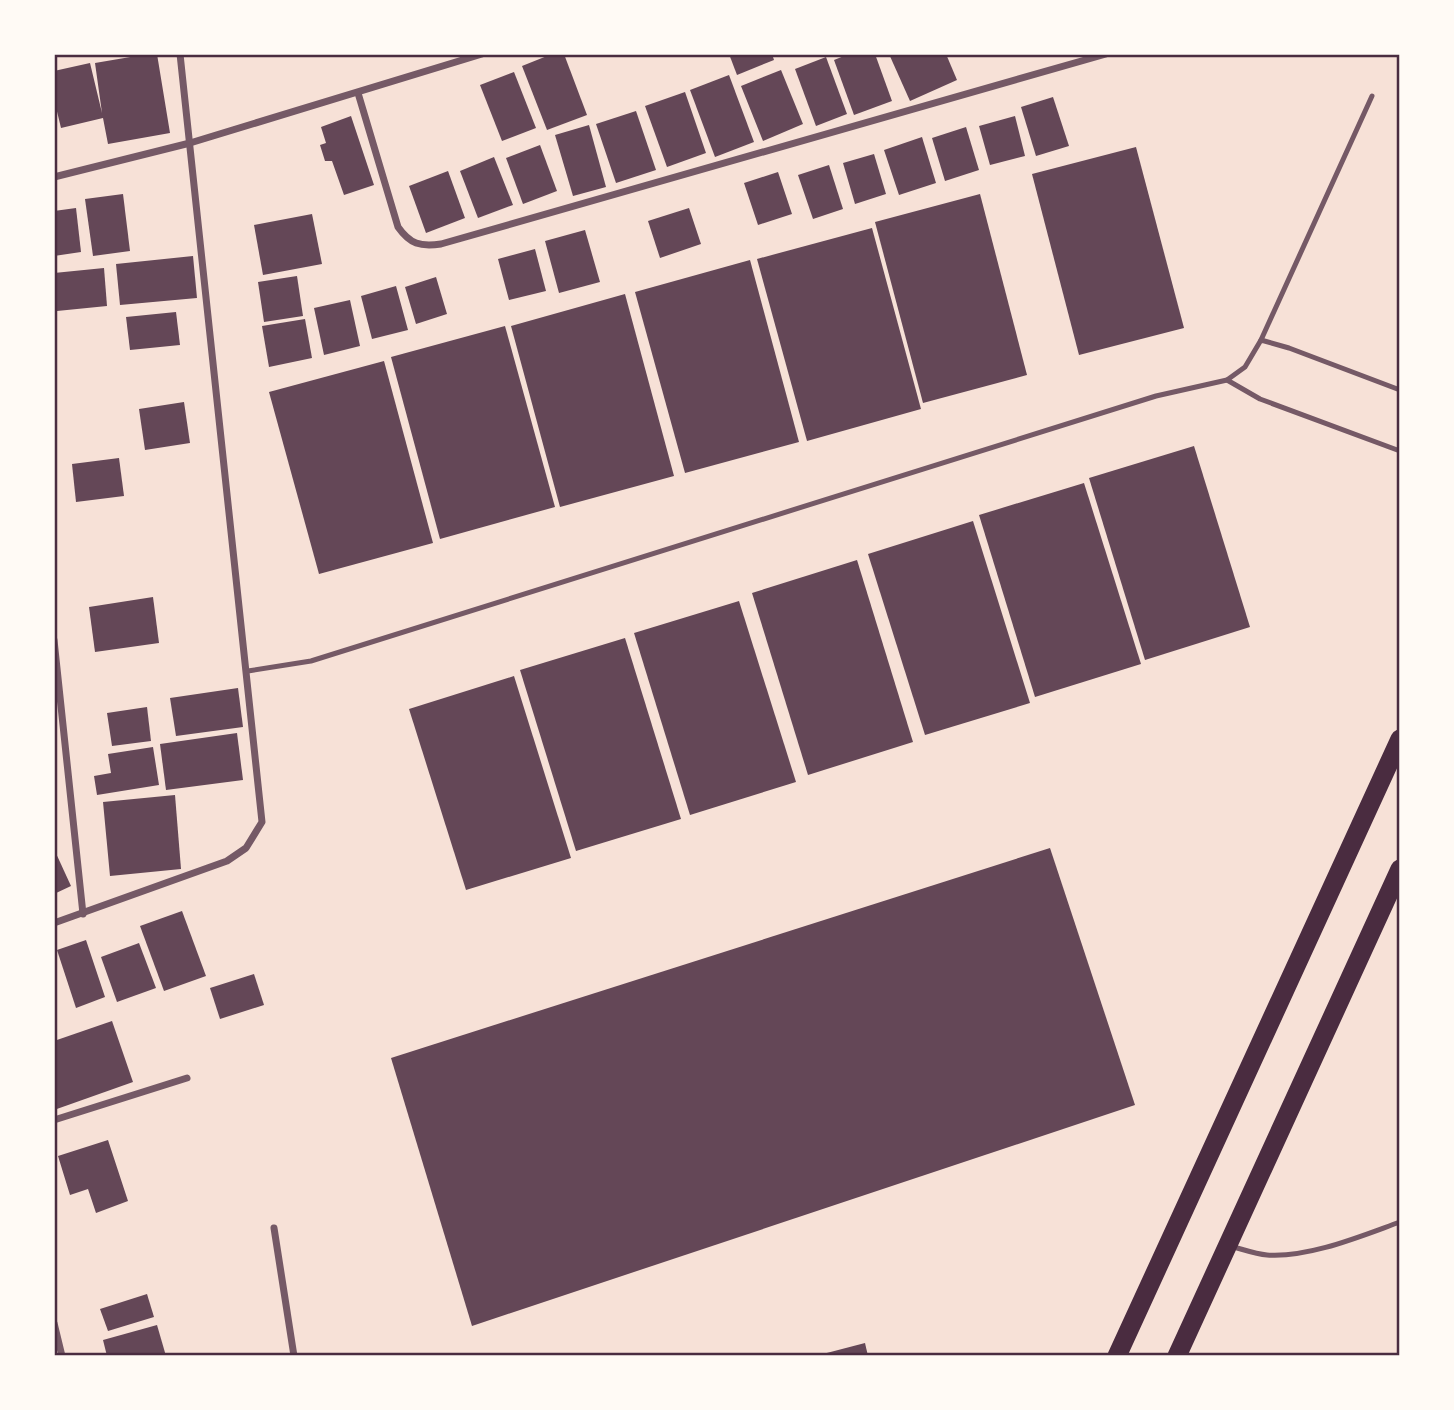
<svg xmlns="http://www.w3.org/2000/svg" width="1454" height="1410" viewBox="0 0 1454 1410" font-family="'Public Sans',sans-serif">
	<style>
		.building { fill: #644757 }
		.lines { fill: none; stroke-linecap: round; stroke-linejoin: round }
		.service { stroke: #755966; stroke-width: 5 }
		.minor { stroke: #755966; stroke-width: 7 }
		.trunk { stroke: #4a2c40; stroke-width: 19 }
		.neatline { fill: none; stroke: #4a2c40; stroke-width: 2.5 }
	</style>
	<rect width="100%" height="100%" fill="#f7e1d7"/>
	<g class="building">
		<path d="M148 54H157L170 133 108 144 103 118 61 128 54 99V71L90 63 102 113 95 63Z"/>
		<path d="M552 54H564L587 115 547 130 522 66Z"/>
		<path d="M729 54H772L774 60 737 75Z"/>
		<path d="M849 54H875L892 101 854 115 834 60Z"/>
		<path d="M889 54H946L957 80 910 101Z"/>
		<path d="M826 57 847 114 816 126 795 69Z"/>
		<path d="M781 70 803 124 763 141 741 86Z"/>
		<path d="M514 72 536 128 502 141 480 85Z"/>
		<path d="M729 75 754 142 715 157 690 90Z"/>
		<path d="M685 92 706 153 667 167 645 106Z"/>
		<path d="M1053 97 1069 146 1036 156 1021 107Z"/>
		<path d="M636 111 656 170 616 183 596 124Z"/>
		<path d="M351 116 374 185 344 195 332 161H325L320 145 326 143 321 127Z"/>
		<path d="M1015 116 1025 156 990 165 979 126Z"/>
		<path d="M589 125 606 187 573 196 555 135Z"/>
		<path d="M966 127 979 170 945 181 932 138Z"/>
		<path d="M922 137 936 183 899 195 884 150Z"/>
		<path d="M540 145 557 191 523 204 506 158Z"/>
		<path d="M1136 147 1184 328 1079 355 1032 174Z"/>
		<path d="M874 154 886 194 855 204 843 163Z"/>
		<path d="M494 157 513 205 478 218 460 171Z"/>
		<path d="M829 165 843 209 813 219 798 175Z"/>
		<path d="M448 171 465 218 426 233 409 186Z"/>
		<path d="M778 172 792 214 758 225 744 183Z"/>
		<path d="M123 194 130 251 93 256 85 199Z"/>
		<path d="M980 194 1027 375 923 403 875 222Z"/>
		<path d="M76 208 81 252 54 256V211Z"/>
		<path d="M689 208 701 244 660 258 648 221Z"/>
		<path d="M312 214 322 264 263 275 254 225Z"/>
		<path d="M872 228 921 409 807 441 757 259Z"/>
		<path d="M585 230 600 282 559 293 545 241Z"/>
		<path d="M535 249 546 291 509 300 498 259Z"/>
		<path d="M193 256 197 298 120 305 116 264Z"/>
		<path d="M750 260 799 442 685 473 635 292Z"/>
		<path d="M104 268 107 306 57 311 54 273Z"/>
		<path d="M297 276 303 316 264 322 258 282Z"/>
		<path d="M436 277 447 314 416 324 405 287Z"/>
		<path d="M396 286 408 330 372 339 361 296Z"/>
		<path d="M625 294 674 476 560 507 511 326Z"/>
		<path d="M350 300 360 346 324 355 314 308Z"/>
		<path d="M176 312 180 345 130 350 126 317Z"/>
		<path d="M305 319 312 358 269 367 262 326Z"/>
		<path d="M505 326 555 507 440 539 391 357Z"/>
		<path d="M384 361 433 543 319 574 269 392Z"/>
		<path d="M184 402 190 443 145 450 139 409Z"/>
		<path d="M1194 446 1250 627 1145 660 1089 478Z"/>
		<path d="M119 458 124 496 76 502 72 464Z"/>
		<path d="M1084 483 1141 664 1035 697 979 515Z"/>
		<path d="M973 521 1030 703 925 735 868 554Z"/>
		<path d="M857 560 913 742 808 775 752 593Z"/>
		<path d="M153 597 159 643 95 652 89 607Z"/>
		<path d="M739 601 796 782 690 815 634 633Z"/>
		<path d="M625 638 681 819 576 851 520 670Z"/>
		<path d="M514 676 571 858 466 890 409 709Z"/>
		<path d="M238 688 243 727 176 736 170 698Z"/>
		<path d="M147 707 151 741 112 746 107 713Z"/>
		<path d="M237 733 243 780 166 790 160 744Z"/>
		<path d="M153 747 159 785 97 795 94 776 111 773 108 754Z"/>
		<path d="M175 795 181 869 110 876 103 802Z"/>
		<path d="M1050 848 1135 1105 472 1326 391 1058Z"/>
		<path d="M54 849 71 886 54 894Z"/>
		<path d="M182 911 206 976 164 991 140 926Z"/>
		<path d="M86 940 105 997 76 1008 57 950Z"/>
		<path d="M139 943 156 988 117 1002 101 957Z"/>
		<path d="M254 974 264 1005 220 1019 210 988Z"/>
		<path d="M112 1021 133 1082 54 1110V1041Z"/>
		<path d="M108 1140 128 1201 96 1213 88 1189 70 1195 58 1156Z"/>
		<path d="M147 1294 154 1317 108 1331 100 1309Z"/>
		<path d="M157 1325 166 1356H107L103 1340Z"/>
		<path d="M865 1343 868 1356H819V1355Z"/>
	</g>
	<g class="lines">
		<g class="service">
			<path d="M1261 340 1372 96"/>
			<path d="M1227 380 1260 399 1400 451"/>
			<path d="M248 671 311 661 1156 396 1227 380 1245 367 1261 340 1289 348 1400 390"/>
			<path d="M1230 1246C1242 1249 1255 1254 1267 1255 1309 1258 1361 1236 1400 1222"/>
		</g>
		<g class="minor">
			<path d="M358 93 398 227C410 244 420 247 441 244L1106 54"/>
			<path d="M54 177 190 143 482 54"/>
			<path d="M54 640 83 914"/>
			<path d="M54 923 227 861 246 848 262 822 180 54"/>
			<path d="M54 1120 187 1078"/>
			<path d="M274 1228 294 1356"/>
			<path d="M54 1323 62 1356"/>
		</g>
		<g class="trunk">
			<path d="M1117 1356 1400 739"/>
			<path d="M1177 1356 1400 869"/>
		</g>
	</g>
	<rect width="1454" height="1410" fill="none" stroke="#fffaf5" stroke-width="112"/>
	<rect x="56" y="56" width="1342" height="1298" class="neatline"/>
</svg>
